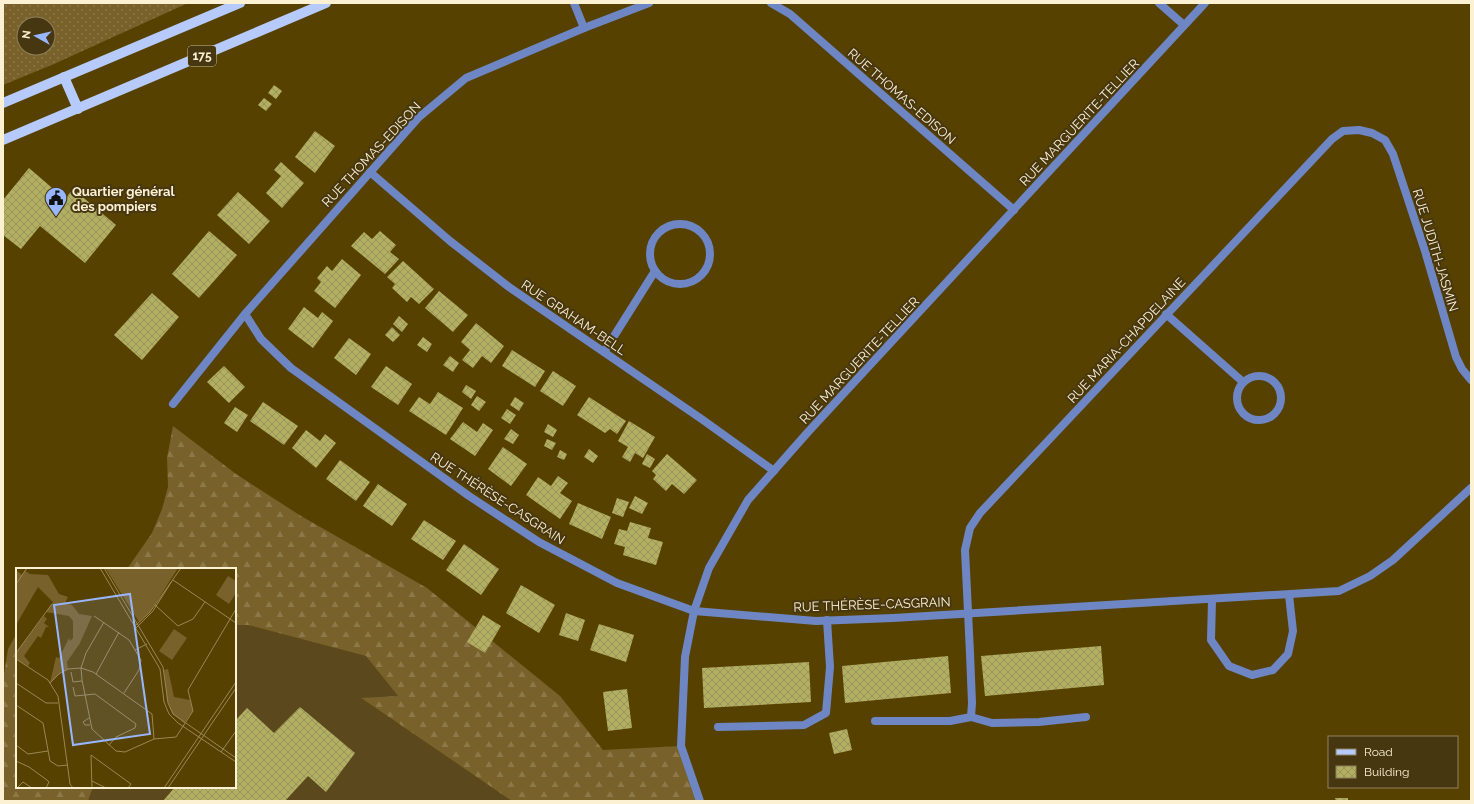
<svg xmlns="http://www.w3.org/2000/svg" width="1474" height="804" viewBox="0 0 1474 804" font-family="Raleway,sans-serif">
	<style>
		.built { fill: #5b491d }
		.grass { fill: url(#grass-dots); fill-rule: evenodd }
		.forest { fill: url(#forest-firs) }
		.building { fill: url(#building-cross-hatch) }
		.lines { fill: none; stroke-linecap: round; stroke-linejoin: round }
		.minor { stroke: #6e87c4; stroke-width: 8 }
		.primary { stroke: #b6cbfc; stroke-width: 10 }
		.labels { text-anchor: middle; stroke-width: 4; stroke-linejoin: round; paint-order: stroke }
		.shield { fill: #473710; stroke: #c6b999; stroke-width: 1 }
		.shield-label { font-size: 12px; font-weight: bold; fill: #fdf1d4 }
		.street-label { font-size: 13px; fill: #fdf1d4; stroke: #473710 }
		.poi-label { font-size: 13px; font-weight: bold; fill: #fdf1d4; stroke: #473710; text-anchor: start }
		.inset-road { fill: none; stroke: #998755; stroke-width: 1 }
		.view { fill: #97b6fd; fill-opacity: 0.15; stroke: #97b6fd; stroke-width: 2 }
		.inset-edge { fill: none; stroke: #fdf1d4; stroke-width: 2 }
	</style>
	<defs>
		<pattern id="grass-dots" width="8" height="8" patternUnits="userSpaceOnUse"><rect width="8" height="8" fill="#78612a"/><path d="M2 2h.1M6 6h.1" fill="none" stroke="#8c7848" stroke-width="1.8" stroke-linecap="round"/></pattern>
		<pattern id="forest-firs" width="22" height="20" patternUnits="userSpaceOnUse"><rect width="22" height="20" fill="#78612a"/><path d="M5 1l3.5 6h-7zM16 11l3.5 6h-7z" fill="#8c7848"/></pattern>
		<pattern id="building-cross-hatch" width="8" height="8" patternUnits="userSpaceOnUse"><rect width="8" height="8" fill="#b2af62"/><path d="M0 0l8 8M0 8l8-8" fill="none" stroke="#98955a"/></pattern>
	</defs>
	<rect width="100%" height="100%" fill="#574100"/>
	<path class="built" d="M235 625H248L366 656 398 696 362 699 512 801H88L93 787H235Z"/>
	<path class="grass" d="M3 3H188L54 64 3 85ZM24 24H48V48H24Z"/>
	<g class="forest">
		<path d="M173 426 236 474 301 516 427 588 560 696 603 750 681 746 700 801H512L361 698 398 696 366 656 248 625H235V569H127L152 533 162 509 168 487 167 458Z"/>
		<path d="M17 633V787H93L88 801H3V680L8 649Z"/>
	</g>
	<g class="building">
		<path d="M274 85 282 91 276 99 268 93Z"/>
		<path d="M264 98 272 104 266 111 258 105Z"/>
		<path d="M315 131 335 146 315 173 295 157Z"/>
		<path d="M281 162 304 183 282 208 266 193 281 176 274 170Z"/>
		<path d="M29 168 65 199 73 189 116 225 85 263 40 226 21 249 3 235V200Z"/>
		<path d="M238 192 270 221 249 244 217 215Z"/>
		<path d="M209 231 237 255 199 298 172 274Z"/>
		<path d="M380 231 396 245 390 252 399 259 385 274 351 246 364 232 372 239Z"/>
		<path d="M342 259 361 275 335 308 314 291 321 282 317 278 327 266 332 271Z"/>
		<path d="M403 261 434 289 419 304 411 297 407 302 392 288 395 284 387 277Z"/>
		<path d="M439 291 468 315 453 332 425 308Z"/>
		<path d="M152 293 179 317 142 360 114 335Z"/>
		<path d="M304 307 318 318 322 312 333 321 313 348 288 329Z"/>
		<path d="M399 316 408 324 402 332 393 324Z"/>
		<path d="M476 323 504 346 491 363 482 356 473 368 462 360 470 350 461 342Z"/>
		<path d="M392 327 400 335 393 342 385 335Z"/>
		<path d="M423 337 432 344 427 352 417 345Z"/>
		<path d="M349 338 371 354 356 375 334 358Z"/>
		<path d="M512 350 545 371 535 387 502 366Z"/>
		<path d="M450 356 459 363 453 372 443 365Z"/>
		<path d="M224 366 245 387 229 403 207 382Z"/>
		<path d="M386 366 412 384 398 405 371 387Z"/>
		<path d="M553 371 576 386 563 406 540 391Z"/>
		<path d="M466 385 476 391 471 399 462 392Z"/>
		<path d="M438 392 463 408 446 435 409 411 419 397 430 404Z"/>
		<path d="M477 396 486 402 479 411 471 405Z"/>
		<path d="M515 397 524 403 519 411 510 405Z"/>
		<path d="M589 397 626 421 617 434 610 429 605 433 577 415Z"/>
		<path d="M263 402 298 426 284 445 250 421Z"/>
		<path d="M235 407 248 415 237 432 224 423Z"/>
		<path d="M507 409 516 415 510 424 501 418Z"/>
		<path d="M629 421 655 437 643 458 635 453 630 462 622 457 628 447 618 441Z"/>
		<path d="M463 422 477 432 483 423 493 430 475 456 450 439Z"/>
		<path d="M548 424 557 430 553 437 544 432Z"/>
		<path d="M511 429 519 435 513 444 504 439Z"/>
		<path d="M306 430 320 441 325 434 336 443 316 468 292 448Z"/>
		<path d="M547 439 556 443 552 450 544 446Z"/>
		<path d="M503 447 527 464 511 486 488 469Z"/>
		<path d="M589 449 598 456 593 463 584 457Z"/>
		<path d="M560 450 567 454 564 460 557 457Z"/>
		<path d="M647 454 655 459 650 468 642 464Z"/>
		<path d="M667 454 697 480 684 494 672 484 666 491 653 479 656 475 652 471Z"/>
		<path d="M340 460 370 482 356 501 326 479Z"/>
		<path d="M558 476 568 483 560 493 572 501 560 519 526 495 538 477 551 486Z"/>
		<path d="M378 484 407 504 392 526 363 506Z"/>
		<path d="M635 496 648 503 642 514 629 508Z"/>
		<path d="M617 498 629 502 623 517 612 513Z"/>
		<path d="M578 503 611 517 602 539 569 524Z"/>
		<path d="M424 520 456 541 443 560 411 539Z"/>
		<path d="M630 522 651 528 648 538 663 542 656 565 623 555 625 547 614 544 619 529 627 531Z"/>
		<path d="M464 544 499 569 481 595 446 570Z"/>
		<path d="M521 585 555 605 539 633 506 613Z"/>
		<path d="M566 613 585 620 578 641 559 635Z"/>
		<path d="M483 615 501 626 485 653 467 642Z"/>
		<path d="M599 624 634 635 626 662 590 650Z"/>
		<path d="M1101 646 1104 685 985 696 981 656Z"/>
		<path d="M948 656 951 693 845 703 842 666Z"/>
		<path d="M809 662 811 702 704 708 702 668Z"/>
		<path d="M627 689 632 728 608 731 603 692Z"/>
		<path d="M300 707 355 753 326 792 308 776 285 801H163L175 787H235V721L247 708 274 733Z"/>
		<path d="M847 729 852 750 834 754 829 733Z"/>
		<path d="M1335 798H1348V801H1336Z"/>
	</g>
	<g class="lines">
		<g class="minor">
			<path d="M574 3 584 28"/>
			<path d="M771 3 790 14 1014 210"/>
			<path d="M1159 3 1184 25"/>
			<path d="M370 172 450 241 509 287 703 420 774 471"/>
			<circle cx="680" cy="254" r="30"/>
			<path d="M245 314 261 339 291 368 469 496 539 542 617 583 694 611 816 621 893 618 1339 591 1370 576 1393 560 1471 488"/>
			<path d="M1166 314 1243 382"/>
			<path d="M604 352 655 271"/>
			<circle cx="1259" cy="398" r="22"/>
			<path d="M173 404 245 314 418 118 466 78 584 28 649 3"/>
			<path d="M1212 600 1211 640 1229 666 1252 675 1273 670 1288 654 1293 631 1289 595"/>
			<path d="M971 717 992 723 1039 722 1086 717"/>
			<path d="M875 721H950L971 717 972 703 970 653 965 550 970 528 980 513 1332 139 1343 131 1359 130 1372 133 1385 140 1393 154 1425 251 1456 357 1462 369 1471 380"/>
			<path d="M718 727 804 725 826 713 830 667 827 620"/>
			<path d="M700 801 681 746 685 657 694 611 709 568 748 500 808 432 1205 3"/>
		</g>
		<g class="primary">
			<path d="M64 77 78 109"/>
			<path d="M3 103 240 3"/>
			<path d="M3 140 326 3"/>
		</g>
	</g>
	<defs>
		<g id="civic-pin" transform="scale(1.15)"><path d="M0 17L-7.5 6A9.5 9.5 0 1 1 7.5 6Z" fill="#97b6fd" stroke="#473710"/><path d="M-.6-6.5H3V-4.5H.6V-3L4-1V1h2V6H-6V1h2V-1L-.6-3ZM-1.2 2.5V6h2.4V2.5Z" fill="#111"/></g>
	</defs>
	<g fill-rule="evenodd">
		<use href="#civic-pin" x="56" y="198"/>
	</g>
	<g class="labels">
		<rect class="shield" x="188" y="46" width="28" height="20" rx="3"/>
		<g class="shield-label">
			<text x="202" y="60">175</text>
		</g>
		<g class="street-label">
			<text transform="translate(902 96) rotate(41)" y="5">RUE THOMAS-EDISON</text>
			<text transform="translate(1079 122) rotate(-47)" y="5">RUE MARGUERITE-TELLIER</text>
			<text transform="translate(371 154) rotate(-47)" y="5">RUE THOMAS-EDISON</text>
			<text transform="translate(1436 250) rotate(73)" y="5">RUE JUDITH-JASMIN</text>
			<text transform="translate(574 317) rotate(34)" y="5">RUE GRAHAM-BELL</text>
			<text transform="translate(1126 340) rotate(-47)" y="5">RUE MARIA-CHAPDELAINE</text>
			<text transform="translate(859 360) rotate(-47)" y="5">RUE MARGUERITE-TELLIER</text>
			<text transform="translate(498 498) rotate(33)" y="5">RUE THÉRÈSE-CASGRAIN</text>
			<text transform="translate(872 604) rotate(-2)" y="5">RUE THÉRÈSE-CASGRAIN</text>
		</g>
		<g class="poi-label">
			<text x="72" y="196">Quartier général<tspan x="72" dy="15">des pompiers</tspan></text>
		</g>
	</g>
	<g transform="translate(16 568)">
		<rect width="220" height="220" fill="#574100"/>
		<path d="M162 0 134 44 123 54 90 1ZM28 48 31 51 28 55 33 59H30L25 70 22 68 8 88 14 95 12 98 0 91V85ZM152 101 158 129 174 132 177 143 168 155 157 146 151 132 148 102Z" fill="#78612a"/>
		<path d="M0 2 6 7 9 3 14 6 32 7 43 26 52 29 49 35 56 37 63 46 76 48 64 75 51 94 52 101 43 106 34 115 40 89 43 90 53 70 54 73 57 70V53L53 48 30 44 37 34 22 19 0 57Z" fill="#78612a"/>
		<path d="M212 8 220 13V25L213 36 200 27ZM158 61 171 70 156 92 143 83Z" fill="#78612a"/>
		<path class="inset-road" d="M84 0 144 101 148 134 153 146 162 155 220 194M88 0 147 99 152 135 157 146 220 190M157 12 220 55M0 16 11 0M139 37 162 58 177 51 189 34M78 48 113 72 125 92 123 102 108 125M88 54 70 85 65 100 66 112 76 161 100 183 109 184 138 171 160 169 177 143 172 122 220 41M119 58 134 44 165 0M120 60 137 43 156 13M119 82 131 76M0 85 36 36M0 91 32 112 42 128 54 216 57 220M55 104 57 114 66 113M80 106 103 64M0 115 30 135H42M34 115 43 106 52 101 65 100 77 104 136 146 138 171M57 119 59 128 79 126 120 156 119 160 100 169 93 177M0 137 27 155 34 193 42 198 52 197M73 150 67 154 69 157H74M0 177 12 186 32 183M205 184 220 163M0 193 13 199 31 212 33 214 30 220M76 213 90 220M1 220 7 214 16 220M76 220 75 187 115 216 112 220M148 220 220 114M152 220 220 120"/>
		<path class="view" d="M114 26 134 166 57 177 38 37Z"/>
		<rect width="220" height="220" class="inset-edge"/>
	</g>
	<rect width="1474" height="804" fill="none" stroke="#fdf1d4" stroke-width="8"/>
	<rect x="1328" y="736" width="130" height="52" fill="#473710" stroke="#90815e"/>
	<rect x="1336" y="749" width="20" height="6" fill="#b6cbfc" stroke="#90815e"/>
	<text x="1364" y="756" font-size="12" fill="#fdf1d4">Road</text>
	<rect x="1336" y="766" width="20" height="12" fill="url(#building-cross-hatch)" stroke="#90815e"/>
	<text x="1364" y="776" font-size="12" fill="#fdf1d4">Building</text>
	<g transform="translate(36 36) rotate(278)"><circle r="19" fill="#473710" stroke="#90815e"/>
	<path d="M0-3L7 15L0 10L-7 15Z" fill="#97b6fd"/>
	<text y="-6" font-size="11" font-weight="bold" text-anchor="middle" fill="#fdf1d4">N</text>
	</g>
</svg>
